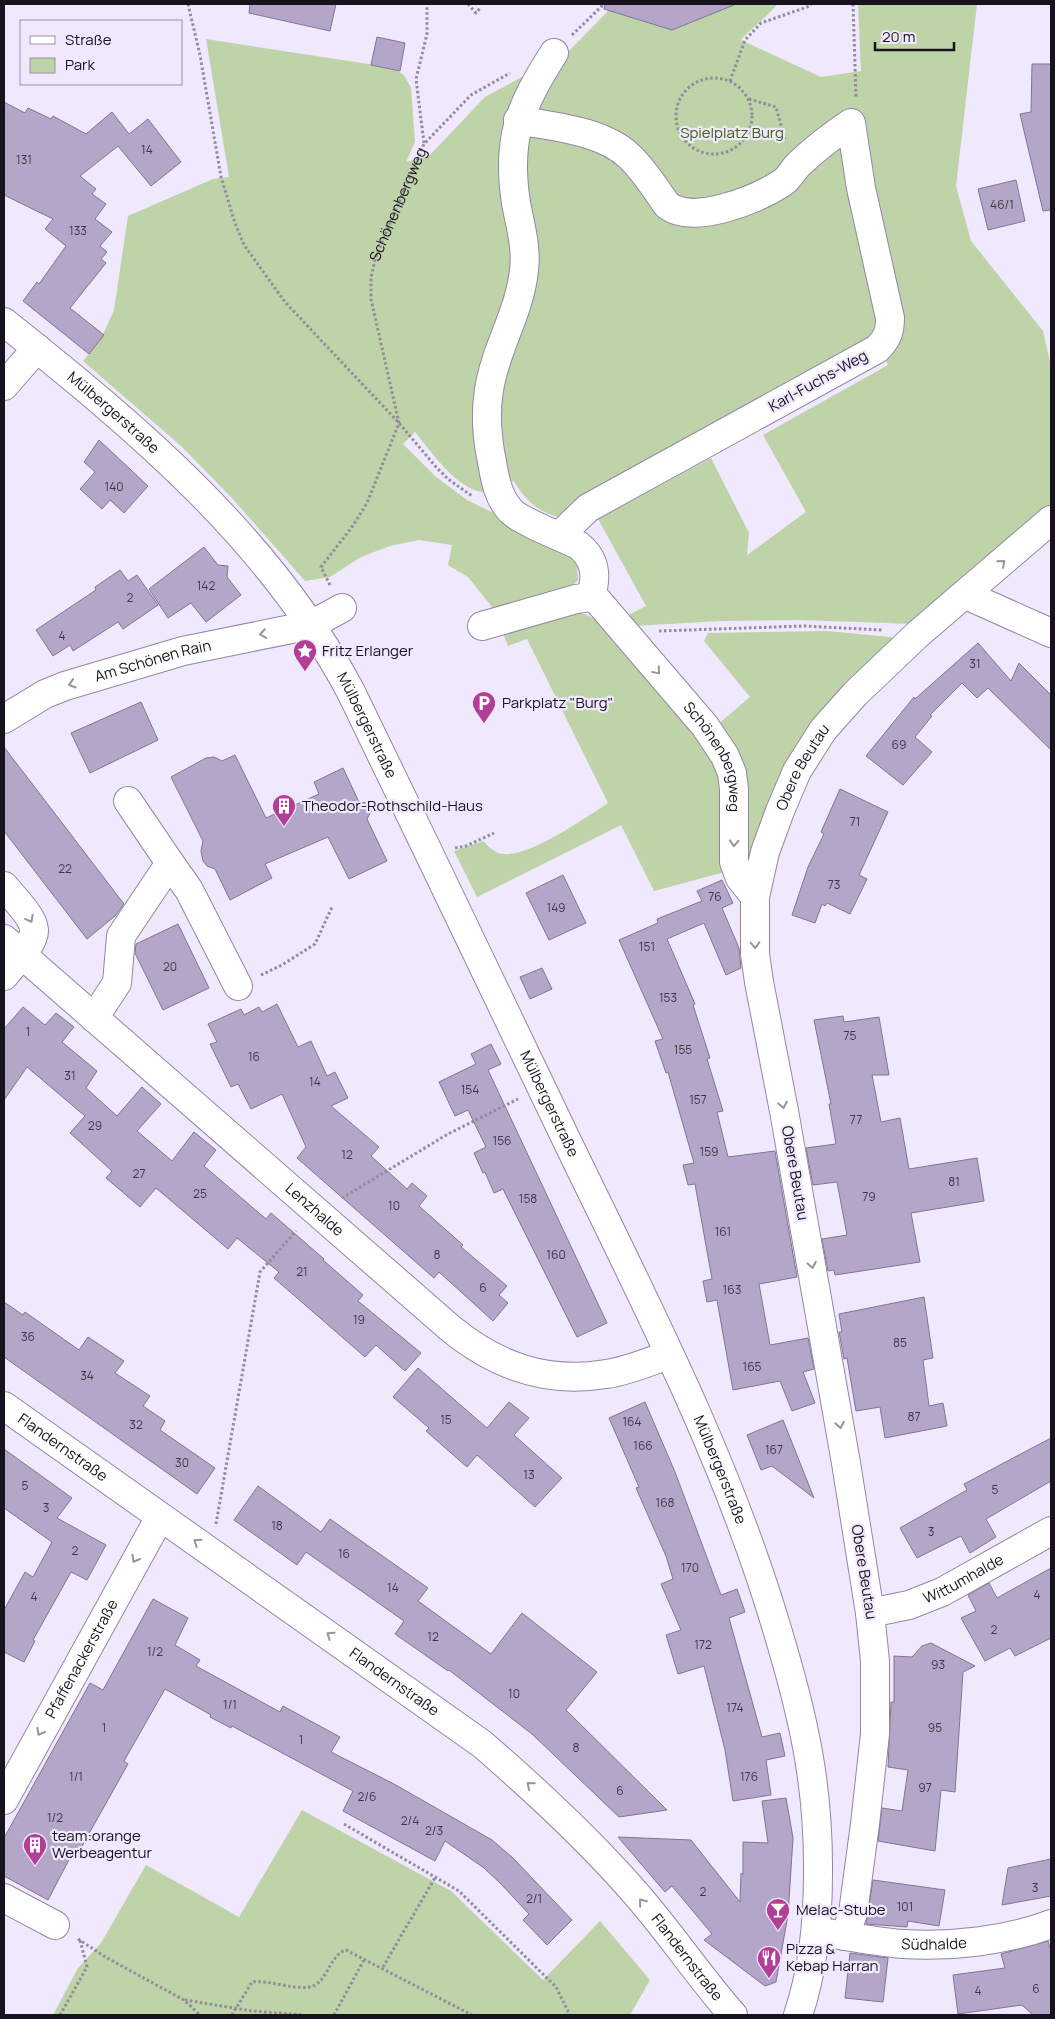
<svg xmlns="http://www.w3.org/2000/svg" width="1055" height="2019" viewBox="0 0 1055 2019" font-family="Manrope,sans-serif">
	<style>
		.green { fill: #bed3a8 }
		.building { fill: #b4a6c8; stroke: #817594 }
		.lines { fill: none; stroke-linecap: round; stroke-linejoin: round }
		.minor-casing { stroke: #9386a6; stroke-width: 30 }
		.path { stroke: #928b9c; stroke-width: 3; stroke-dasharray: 2.5 2.5; stroke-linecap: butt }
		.minor { stroke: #fff; stroke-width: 28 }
		.oneway { stroke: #97949a }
		.labels { text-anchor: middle; stroke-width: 4.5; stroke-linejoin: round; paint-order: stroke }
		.number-label { font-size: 12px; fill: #3e3748 }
		.park-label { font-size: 15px; fill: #405f10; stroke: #f0e8fd }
		.street-label { font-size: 15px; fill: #17121e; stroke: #f0e8fd }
		.poi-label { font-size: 15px; fill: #17121e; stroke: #f0e8fd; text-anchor: start }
	</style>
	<rect width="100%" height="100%" fill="#f0e8fd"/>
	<g class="green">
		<path d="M736 4H777C775 10 748 31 741 40L821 77 861 71 858 4H977L956 186 971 241 1043 331 1051 366V508L915 624 800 620 721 621 632 626 630 614 646 606 598 519 711 458 749 533 747 555 806 512 763 435 888 365 875 338 558 517C537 511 525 500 514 481L483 492C457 490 430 450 415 432L403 444 435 476 467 500 562 546 577 562 578 580 569 590 499 611 492 607 468 577 448 565 452 545 419 540 390 546 361 557 330 577 305 581 232 498 181 446 83 361 100 341 114 310 128 216 213 179 229 177 206 39 375 65 396 70 404 75 411 88 415 142 406 162 429 156 485 97 522 77 529 78 535 112 568 52 611 8 672 30Z"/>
		<path d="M573 610C611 618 685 696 717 725L750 697 704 641 708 633 827 631 900 638 753 857 725 872 654 891 621 825 477 897 454 851 483 841C489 847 495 853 503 854 530 857 585 818 608 803L527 639 508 646 503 633Z"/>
		<path d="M302 1810 451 1891 543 1980 600 1921 650 1980 630 2015H53L78 1968 101 1943 146 1865 239 1917Z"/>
	</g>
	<g class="building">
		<path d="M250 4H336L330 31 249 13Z"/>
		<path d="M605 4H734V5L672 30 604 9Z"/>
		<path d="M377 37 405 43 400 71 371 65Z"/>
		<path d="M1032 64H1051V210L1043 211 1020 114 1031 112Z"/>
		<path d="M4 102 25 113 28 108 51 119 53 116 86 134 112 112 129 134 148 119 181 162 151 186 118 146 80 176 96 189 92 194 106 204 95 219 112 232 100 246 107 252 101 259 106 263 70 308 104 335 89 354 23 301 37 282 39 284 66 246 45 229 53 219 4 195Z"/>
		<path d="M1016 180 1025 221 988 230 978 189Z"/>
		<path d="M99 440 148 486 124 513 110 500 102 509 80 489 95 472 84 462Z"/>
		<path d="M204 547 218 565 228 566 227 577 241 595 206 622 191 603 168 618 149 589Z"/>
		<path d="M120 570 128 581 137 575 158 605 123 629 118 622 73 651 70 645 53 656 36 630 96 590 95 587Z"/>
		<path d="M978 643 1011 681 1019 663 1051 695V750L988 688 977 698 962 683 930 715 932 716 915 737 932 752 903 785 866 756 914 697 915 699Z"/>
		<path d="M141 702 158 740 90 773 71 733Z"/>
		<path d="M4 747 124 904 115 916 87 939 4 831Z"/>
		<path d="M235 755 266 818 319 794 314 782 343 768 359 802 375 804 367 819 387 861 349 879 328 837 265 864 272 878 230 900 215 869 207 866 203 861 201 851 203 841 171 777 206 758 214 757 222 761Z"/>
		<path d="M840 789 888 812 859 875 867 879 850 914 827 903 825 906 822 904 815 923 792 915 808 867 824 834 821 832Z"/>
		<path d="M563 875 586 923 549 940 526 893Z"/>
		<path d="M722 880 733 903 722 908 739 948 741 968 726 975 704 923 667 939 695 1004 693 1005 710 1058 707 1059 723 1111 717 1112 728 1157 775 1151 797 1277 759 1284 770 1345 808 1338 814 1369 803 1372 815 1403 792 1411 780 1381 733 1390 717 1300 707 1302 703 1281 712 1279 695 1184 688 1185 683 1165 694 1163 668 1072 666 1073 655 1041 663 1039 619 940 658 923 657 919 702 901 697 891Z"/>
		<path d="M178 924 209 988 163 1010 135 953 136 944Z"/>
		<path d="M542 968 552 989 530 999 520 977Z"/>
		<path d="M277 1004 298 1047 311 1041 327 1076 335 1072 348 1098 331 1106 379 1147 371 1156 407 1189 412 1183 427 1196 419 1206 463 1245 461 1247 507 1286 499 1295 508 1303 493 1321 439 1272 434 1278 297 1158 306 1147 282 1094 251 1109 238 1084 231 1087 210 1044 217 1042 208 1024 241 1009 244 1015 259 1007 262 1012Z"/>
		<path d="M23 1007 45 1025 56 1013 74 1027 62 1042 97 1071 86 1088 117 1116 142 1087 161 1104 137 1131 172 1161 194 1132 216 1150 204 1166 266 1219 271 1213 324 1259 323 1260 363 1295 358 1301 421 1353 405 1371 376 1345 365 1357 274 1278 279 1272 237 1238 228 1249 156 1188 140 1207 106 1178 112 1171 70 1133 85 1116 27 1067 4 1100V1029Z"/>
		<path d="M843 1016 844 1022 879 1017 889 1075H872L881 1122 900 1118 909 1169 977 1158 984 1201 911 1213 920 1262 835 1275 834 1270 828 1271 822 1239 847 1235 837 1182 813 1185 806 1148 836 1144 829 1104H831L814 1020Z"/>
		<path d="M491 1044 501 1064 488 1070 607 1323 577 1337 503 1189 494 1193 485 1172 483 1173 474 1153 486 1147 468 1110 455 1116 439 1082 476 1064 471 1054Z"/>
		<path d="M924 1297 933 1358 923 1360 929 1406 943 1403 947 1426 885 1438 880 1407 856 1411 847 1358 844 1359 839 1332H842L839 1314Z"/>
		<path d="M4 1302 23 1315 25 1312 79 1350 88 1337 124 1361 115 1373 150 1396 143 1406 165 1421 160 1430 215 1468 197 1494 4 1357Z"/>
		<path d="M418 1368 487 1428 509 1402 529 1418 514 1435 562 1478 535 1507 477 1455 467 1467 426 1431 429 1428 393 1397Z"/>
		<path d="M645 1402 675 1472 721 1595 737 1589 745 1612 729 1618 762 1737 780 1733 785 1756 766 1760 771 1795 733 1801 725 1750 704 1666 678 1674 666 1635 681 1630 661 1584 673 1579 666 1556 636 1488 639 1487 609 1418Z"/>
		<path d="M783 1420 814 1498 772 1466 761 1470 747 1435Z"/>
		<path d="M1051 1438V1481L986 1519 996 1537 970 1553 961 1536 917 1558 900 1528 967 1490 964 1484Z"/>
		<path d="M4 1449 72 1498 57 1518 106 1545 87 1580 71 1572 33 1640 35 1641 24 1662 4 1652V1610L25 1572 33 1577 52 1542 4 1508Z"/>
		<path d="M258 1486 321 1532 330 1519 428 1588 418 1601 491 1654 522 1613 597 1672 566 1710 667 1810 619 1817 532 1734 449 1670 448 1671 395 1634 404 1621 306 1552 297 1565 234 1520Z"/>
		<path d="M1051 1568V1638L1015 1656 1010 1648 985 1661 961 1618 976 1611 968 1595 989 1583 997 1598Z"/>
		<path d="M153 1599 188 1618 175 1645 200 1660 196 1666 280 1712 283 1706 340 1737 331 1752 394 1784 492 1840 513 1858 572 1920 547 1945 523 1920 529 1914 501 1884 484 1868 445 1841 435 1861 343 1811 353 1791 232 1726 231 1728 210 1717 211 1715 165 1689 124 1761 128 1764 77 1855 73 1852 48 1900 4 1876V1838L90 1683 103 1690Z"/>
		<path d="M931 1643 975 1666 963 1672 955 1792 941 1790 935 1851 878 1841 882 1808 902 1811 908 1770 888 1767 891 1702H894V1656L912 1657 922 1646Z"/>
		<path d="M786 1798 793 1838 788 1915 776 1982 765 1986 704 1940 712 1934 672 1886 665 1892 618 1837 691 1840 740 1902 741 1873 743 1875V1842L768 1843 762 1801Z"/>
		<path d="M1051 1859V1896L1002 1905 1008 1868Z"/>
		<path d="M873 1880 945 1890 939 1926 908 1921 907 1927 866 1924Z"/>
		<path d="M1048 1941 1051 1951V2015H1033L1022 2005 958 2014 953 1975 1005 1968 1001 1954Z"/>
		<path d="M850 1953 888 1958 883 2002 845 1998Z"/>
	</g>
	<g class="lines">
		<g class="minor-casing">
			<g id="minor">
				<path d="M554 53C520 106 506 138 516 203 520 225 527 247 524 270 520 312 495 349 489 390 485 414 487 438 492 462 495 479 498 498 511 511 520 521 564 538 578 545 596 559 597 576 591 597"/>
				<path d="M518 120C553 127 601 130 629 156 644 170 655 188 667 205 693 226 757 199 782 183 790 178 793 169 800 163 816 148 833 135 851 123L861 188 890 318C890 332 887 339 877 349L588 508 559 536"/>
				<path id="s2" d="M4 322C136 427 271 540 351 692 424 842 496 993 568 1143 645 1302 727 1460 777 1629 803 1715 819 1784 818 1874 818 1921 813 1971 798 2015"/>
				<path d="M4 386 37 348"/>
				<path d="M966 595 1051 633"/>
				<path id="s3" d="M482 626 576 599 591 597 598 601 705 726 725 756 732 773 734 789V862L740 878 755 897"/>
				<path id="s4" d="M4 719 45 694 65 686 183 651 311 625 342 608"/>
				<path d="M170 863 189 890 238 986"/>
				<path d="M4 886C45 933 43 929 4 976"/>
				<path id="s5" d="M4 939 450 1328C496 1366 546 1384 606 1374 628 1371 648 1362 668 1355"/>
				<path d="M94 1018 117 983 121 936 170 863 128 801"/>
				<path id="s6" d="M4 1406 482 1744C534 1789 584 1835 630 1887 667 1928 697 1974 733 2015"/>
				<path id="s7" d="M870 1613 909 1605 942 1592 1051 1531"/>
				<path id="s8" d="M4 1800 160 1517"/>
				<path d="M4 1898 55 1925"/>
				<path id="s9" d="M827 1933C852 1937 877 1942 903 1944 951 1947 1006 1941 1051 1924"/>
				<path id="s10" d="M845 1936 853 1913 865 1824 875 1734V1661L870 1613 846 1463 784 1111 759 982 755 954V897L765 852 780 811 797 771 823 730 855 694 918 634 1051 520"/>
			</g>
		</g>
		<g class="path">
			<path d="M188 4 200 55 221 177 235 223 244 245 285 302 399 423 436 467 448 479 472 496"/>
			<path d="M468 4 476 13 481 7"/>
			<path d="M853 4 856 97"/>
			<path d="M572 35 604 4"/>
			<circle cx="714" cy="116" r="38"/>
			<path d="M730 81 745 40 761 23 810 6 811 4"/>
			<path d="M749 99 776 107 785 139"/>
			<path d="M424 143 416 79 427 34V4"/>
			<path id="s1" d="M330 585 321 567 352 527 367 503 399 423 371 299V277L376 256 424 144 471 95 510 73"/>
			<path d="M659 631 804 626 883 630"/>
			<path d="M455 848 466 846 494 833"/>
			<path d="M261 975 282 965 315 944 332 907"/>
			<path d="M342 1198 448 1134 518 1099"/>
			<path d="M216 1524 260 1272 296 1231"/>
			<path d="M344 1824 459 1891 556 1987 570 2015"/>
			<path d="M78 1939 107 1958 184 2000 200 2015"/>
			<path d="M383 1967 436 1876"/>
			<path d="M185 2000 252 2011 303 2015"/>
			<path d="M60 2015 87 1967 80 1940"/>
			<path d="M232 2015 252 1982C269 1979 301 1993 315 1985 329 1977 330 1955 346 1950L472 2015"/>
			<path d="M334 2015 365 1958"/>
		</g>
		<use href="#minor" class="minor"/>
	</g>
	<defs><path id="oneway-chevron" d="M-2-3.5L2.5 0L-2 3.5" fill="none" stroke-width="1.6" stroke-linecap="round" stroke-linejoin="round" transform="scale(1.25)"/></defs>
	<g class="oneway">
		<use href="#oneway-chevron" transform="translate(1002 563) rotate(-41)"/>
		<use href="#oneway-chevron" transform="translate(263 634) rotate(171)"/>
		<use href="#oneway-chevron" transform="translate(657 671) rotate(50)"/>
		<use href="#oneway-chevron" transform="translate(72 684) rotate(163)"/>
		<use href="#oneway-chevron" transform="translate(734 843) rotate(93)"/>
		<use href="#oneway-chevron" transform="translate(30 919) rotate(61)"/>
		<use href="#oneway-chevron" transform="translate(755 945) rotate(89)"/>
		<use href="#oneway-chevron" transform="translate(783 1105) rotate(79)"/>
		<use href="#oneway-chevron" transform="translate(812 1265) rotate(80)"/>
		<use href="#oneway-chevron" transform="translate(840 1425) rotate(80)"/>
		<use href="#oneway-chevron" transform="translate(197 1542) rotate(-146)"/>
		<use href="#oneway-chevron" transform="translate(135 1559) rotate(120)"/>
		<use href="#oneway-chevron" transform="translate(330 1635) rotate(-145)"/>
		<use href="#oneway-chevron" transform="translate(40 1732) rotate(118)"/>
		<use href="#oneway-chevron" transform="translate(530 1785) rotate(-139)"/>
		<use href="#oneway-chevron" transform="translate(642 1902) rotate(-129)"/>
	</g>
	<defs>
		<g id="sight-pin" transform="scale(1.25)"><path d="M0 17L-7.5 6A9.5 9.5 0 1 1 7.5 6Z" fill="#b33e95" stroke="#f0e8fd"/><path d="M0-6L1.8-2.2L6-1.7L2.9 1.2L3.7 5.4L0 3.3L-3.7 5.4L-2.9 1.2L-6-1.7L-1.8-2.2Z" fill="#fff"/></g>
		<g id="parking-pin" transform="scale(1.25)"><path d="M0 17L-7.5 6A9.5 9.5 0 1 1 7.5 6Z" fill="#b33e95" stroke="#f0e8fd"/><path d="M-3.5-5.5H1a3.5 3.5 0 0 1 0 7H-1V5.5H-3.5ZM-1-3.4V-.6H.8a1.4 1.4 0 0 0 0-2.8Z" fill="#fff"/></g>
		<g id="building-pin" transform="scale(1.25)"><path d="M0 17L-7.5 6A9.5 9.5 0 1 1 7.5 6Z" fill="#b33e95" stroke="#f0e8fd"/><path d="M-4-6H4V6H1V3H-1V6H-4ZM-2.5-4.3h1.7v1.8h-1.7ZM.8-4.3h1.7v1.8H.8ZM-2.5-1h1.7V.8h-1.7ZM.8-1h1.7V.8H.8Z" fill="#fff"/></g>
		<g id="bar-pin" transform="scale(1.25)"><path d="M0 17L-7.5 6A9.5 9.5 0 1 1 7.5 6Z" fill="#b33e95" stroke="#f0e8fd"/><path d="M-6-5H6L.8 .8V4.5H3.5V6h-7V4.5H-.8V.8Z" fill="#fff"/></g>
		<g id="restaurant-pin" transform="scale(1.25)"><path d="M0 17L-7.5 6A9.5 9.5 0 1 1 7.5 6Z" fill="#b33e95" stroke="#f0e8fd"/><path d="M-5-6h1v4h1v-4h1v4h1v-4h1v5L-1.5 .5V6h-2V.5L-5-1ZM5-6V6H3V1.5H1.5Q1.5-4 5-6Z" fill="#fff"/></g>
	</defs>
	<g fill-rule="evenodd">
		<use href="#sight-pin" x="305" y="651"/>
		<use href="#parking-pin" x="484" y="703"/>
		<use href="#building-pin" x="284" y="806"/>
		<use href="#building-pin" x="35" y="1845"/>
		<use href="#bar-pin" x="778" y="1910"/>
		<use href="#restaurant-pin" x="769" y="1958"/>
	</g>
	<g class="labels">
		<g class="number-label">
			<text x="147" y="154">14</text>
			<text x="24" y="164">131</text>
			<text x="1002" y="209">46/1</text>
			<text x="78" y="235">133</text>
			<text x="114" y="491">140</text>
			<text x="206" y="590">142</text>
			<text x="130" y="602">2</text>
			<text x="62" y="640">4</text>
			<text x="975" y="668">31</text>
			<text x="899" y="749">69</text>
			<text x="855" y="826">71</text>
			<text x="65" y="873">22</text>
			<text x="834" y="889">73</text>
			<text x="715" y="901">76</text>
			<text x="556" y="912">149</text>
			<text x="647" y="951">151</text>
			<text x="170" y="971">20</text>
			<text x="668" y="1002">153</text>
			<text x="28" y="1036">1</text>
			<text x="850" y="1040">75</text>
			<text x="683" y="1054">155</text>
			<text x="254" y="1061">16</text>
			<text x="70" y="1080">31</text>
			<text x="315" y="1086">14</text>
			<text x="470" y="1094">154</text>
			<text x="698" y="1104">157</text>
			<text x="856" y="1124">77</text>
			<text x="95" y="1130">29</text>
			<text x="502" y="1145">156</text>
			<text x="709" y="1156">159</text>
			<text x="347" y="1159">12</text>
			<text x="139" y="1178">27</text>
			<text x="954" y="1186">81</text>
			<text x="200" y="1198">25</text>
			<text x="869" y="1201">79</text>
			<text x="528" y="1203">158</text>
			<text x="394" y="1210">10</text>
			<text x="723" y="1236">161</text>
			<text x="437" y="1259">8</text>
			<text x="556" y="1259">160</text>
			<text x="302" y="1276">21</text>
			<text x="483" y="1292">6</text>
			<text x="732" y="1294">163</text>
			<text x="359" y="1324">19</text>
			<text x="28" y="1341">36</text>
			<text x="900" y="1347">85</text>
			<text x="752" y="1371">165</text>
			<text x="87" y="1380">34</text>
			<text x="914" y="1421">87</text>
			<text x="446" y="1424">15</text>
			<text x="632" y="1426">164</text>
			<text x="136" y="1429">32</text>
			<text x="643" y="1450">166</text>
			<text x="774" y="1454">167</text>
			<text x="182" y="1467">30</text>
			<text x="529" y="1479">13</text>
			<text x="25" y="1490">5</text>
			<text x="995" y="1494">5</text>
			<text x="665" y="1507">168</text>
			<text x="46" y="1512">3</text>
			<text x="277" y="1530">18</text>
			<text x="931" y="1536">3</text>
			<text x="75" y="1555">2</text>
			<text x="344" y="1558">16</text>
			<text x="690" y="1572">170</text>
			<text x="393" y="1592">14</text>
			<text x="1037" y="1599">4</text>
			<text x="34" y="1601">4</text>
			<text x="994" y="1634">2</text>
			<text x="433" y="1641">12</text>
			<text x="703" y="1649">172</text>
			<text x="155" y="1656">1/2</text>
			<text x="938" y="1669">93</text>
			<text x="514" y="1698">10</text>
			<text x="230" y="1709">1/1</text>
			<text x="735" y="1712">174</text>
			<text x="104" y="1732">1</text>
			<text x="935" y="1732">95</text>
			<text x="301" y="1744">1</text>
			<text x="576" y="1752">8</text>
			<text x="76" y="1781">1/1</text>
			<text x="749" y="1781">176</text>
			<text x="925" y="1792">97</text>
			<text x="620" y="1795">6</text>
			<text x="367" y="1801">2/6</text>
			<text x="55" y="1822">1/2</text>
			<text x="410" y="1825">2/4</text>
			<text x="434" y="1835">2/3</text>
			<text x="1035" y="1892">3</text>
			<text x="703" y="1896">2</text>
			<text x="534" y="1903">2/1</text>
			<text x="905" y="1911">101</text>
			<text x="1036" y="1993">6</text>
			<text x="978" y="1995">4</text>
		</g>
		<g class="park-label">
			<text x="732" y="138">Spielplatz Burg</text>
		</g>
		<g class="street-label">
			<text dy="5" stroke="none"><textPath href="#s1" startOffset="412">Schönenbergweg</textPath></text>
			<text transform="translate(818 381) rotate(-29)" y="5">Karl-Fuchs-Weg</text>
			<text dy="5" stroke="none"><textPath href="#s2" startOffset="142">Mülbergerstraße</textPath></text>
			<text dy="5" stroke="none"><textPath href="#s4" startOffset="161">Am Schönen Rain</textPath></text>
			<text dy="5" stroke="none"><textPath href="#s2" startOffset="548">Mülbergerstraße</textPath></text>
			<text dy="5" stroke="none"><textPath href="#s3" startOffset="318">Schönenbergweg</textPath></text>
			<text dy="5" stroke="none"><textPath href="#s10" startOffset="1191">Obere Beutau</textPath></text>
			<text dy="5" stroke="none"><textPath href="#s2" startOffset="968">Mülbergerstraße</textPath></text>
			<text transform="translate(795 1173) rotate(80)" y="5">Obere Beutau</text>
			<text dy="5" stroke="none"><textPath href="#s5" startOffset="412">Lenzhalde</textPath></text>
			<text dy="5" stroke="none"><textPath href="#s6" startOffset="72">Flandernstraße</textPath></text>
			<text dy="5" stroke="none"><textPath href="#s2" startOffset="1372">Mülbergerstraße</textPath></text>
			<text transform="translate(864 1572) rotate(81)" y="5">Obere Beutau</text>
			<text dy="5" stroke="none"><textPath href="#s7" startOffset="100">Wittumhalde</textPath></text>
			<text dy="5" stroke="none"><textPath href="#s8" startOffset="161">Pfaffenackerstraße</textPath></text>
			<text dy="5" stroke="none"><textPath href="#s6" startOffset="478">Flandernstraße</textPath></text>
			<text dy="5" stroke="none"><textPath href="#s9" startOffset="108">Südhalde</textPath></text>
			<text dy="5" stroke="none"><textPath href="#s6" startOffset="882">Flandernstraße</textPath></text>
		</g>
		<g class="poi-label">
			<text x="322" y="656">Fritz Erlanger</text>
			<text x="502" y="708">Parkplatz "Burg"</text>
			<text x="302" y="811">Theodor-Rothschild-Haus</text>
			<text x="52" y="1841">team:orange<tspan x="52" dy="17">Werbeagentur</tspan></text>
			<text x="796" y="1915">Melac-Stube</text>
			<text x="786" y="1954">Pizza &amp;<tspan x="786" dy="17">Kebap Harran</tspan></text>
		</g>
	</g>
	<rect width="1055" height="2019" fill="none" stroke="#17121e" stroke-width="10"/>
	<rect x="20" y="20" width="162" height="65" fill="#f0e8fd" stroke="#9992a4"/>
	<rect x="30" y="36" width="25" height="8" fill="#ffffff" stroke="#9992a4"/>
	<text x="65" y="45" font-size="15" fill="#17121e">Straße</text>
	<rect x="30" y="58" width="25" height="15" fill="#bed3a8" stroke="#9992a4"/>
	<text x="65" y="70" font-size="15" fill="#17121e">Park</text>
	<path d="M875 42v8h79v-8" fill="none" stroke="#17121e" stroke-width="2.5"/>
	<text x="882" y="42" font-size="15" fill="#17121e" stroke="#f0e8fd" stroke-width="4" paint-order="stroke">20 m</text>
</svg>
